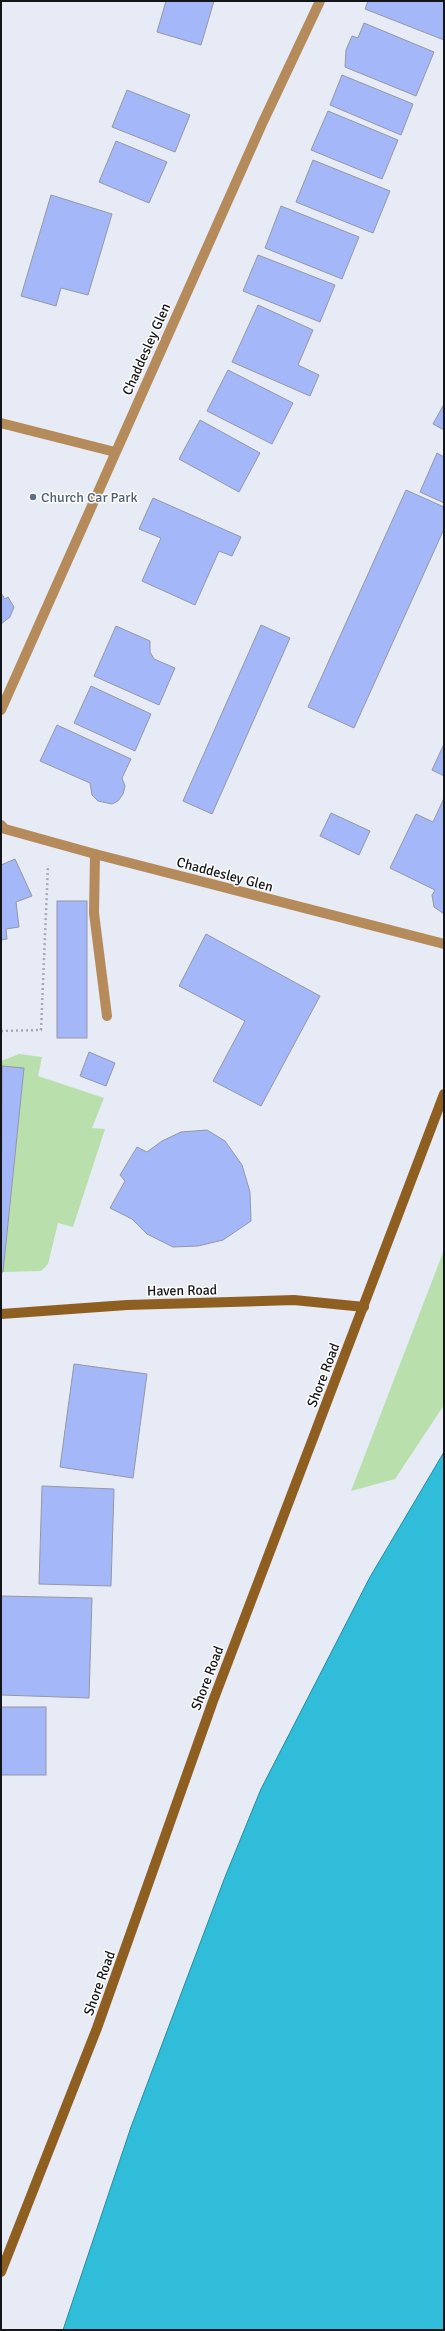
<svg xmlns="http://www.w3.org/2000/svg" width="445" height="2331" viewBox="0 0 445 2331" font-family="Signika,sans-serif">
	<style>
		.green { fill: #b9e0ac }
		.water { fill: #2fbdd9; stroke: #278b9f }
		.building { fill: #a4b7f9; stroke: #9598a3 }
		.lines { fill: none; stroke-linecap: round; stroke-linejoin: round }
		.path { stroke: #a7aab3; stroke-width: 2.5; stroke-dasharray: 2 3; stroke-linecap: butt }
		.service { stroke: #b58b5c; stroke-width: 10 }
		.minor { stroke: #b58b5c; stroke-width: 10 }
		.secondary { stroke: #8f5f22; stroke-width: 10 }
		.service-dot { fill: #5c6f8a; stroke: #fff; stroke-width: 1.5 }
		.labels { text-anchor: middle; stroke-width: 3; stroke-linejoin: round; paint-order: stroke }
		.street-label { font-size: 14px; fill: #141519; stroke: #fff }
		.service-label { font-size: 14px; fill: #4e5e75; stroke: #fff; text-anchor: start }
	</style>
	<rect width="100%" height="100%" fill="#e7ebf6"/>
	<g class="green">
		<path d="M19 1054 42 1057 38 1076 104 1098 92 1128 105 1129 73 1227 58 1223 48 1264 41 1271 3 1272 24 1069 2 1066 1 1076V1061Z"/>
		<path d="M444 1250V1405L395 1479 351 1491Z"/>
	</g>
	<path class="water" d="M444 1452V2330H63L131 2127 225 1877 261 1789 370 1577Z"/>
	<g class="building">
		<path d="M166 1H214L201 45 157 32Z"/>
		<path d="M368 1H444V40L365 9Z"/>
		<path d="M364 23 434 52 416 96 345 67 346 50 352 36 358 38Z"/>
		<path d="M342 75 413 104 401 135 330 105Z"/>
		<path d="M127 90 190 115 175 152 112 127Z"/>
		<path d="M328 111 398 140 382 179 311 150Z"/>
		<path d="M116 141 167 162 149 203 99 182Z"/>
		<path d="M313 160 390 191 373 233 296 202Z"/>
		<path d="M51 195 112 214 88 295 61 288 56 306 21 296Z"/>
		<path d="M281 206 359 237 342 279 265 248Z"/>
		<path d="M258 255 335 285 320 322 243 291Z"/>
		<path d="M258 305 313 330 298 365 319 375 310 396 232 362Z"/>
		<path d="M228 370 293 403 272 444 207 411Z"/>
		<path d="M444 404V430L433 424Z"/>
		<path d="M200 420 260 453 239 492 179 459Z"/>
		<path d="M437 453 444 457V503L420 492Z"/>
		<path d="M406 490 444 507V529L354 728 308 707Z"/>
		<path d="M153 498 241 537 232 556 219 551 195 605 142 581 161 538 139 529Z"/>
		<path d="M1 593 5 599 8 597 14 607 10 617 1 624Z"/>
		<path d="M261 625 290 638 212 814 183 801Z"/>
		<path d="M116 626 150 641V652L154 659 175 668 159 705 94 676Z"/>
		<path d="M91 686 151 714 135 751 74 723Z"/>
		<path d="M57 725 131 759 122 778 125 786 123 794 118 801 112 804 98 801 92 795 90 783 40 761Z"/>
		<path d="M444 744V776L432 770Z"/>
		<path d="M444 798V914L434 907 432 895 435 890 390 868 416 814 433 822Z"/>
		<path d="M331 813 370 831 359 855 320 836Z"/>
		<path d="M15 859 32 896 16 902 19 927 6 929 7 939 1 940V865Z"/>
		<rect x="57" y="901" width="30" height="137"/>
		<path d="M206 934 320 996 261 1106 213 1081 245 1021 179 986Z"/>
		<path d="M89 1052 115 1063 106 1086 80 1076Z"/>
		<path d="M2 1066 24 1068 3 1272H1Z"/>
		<path d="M207 1130 225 1141 242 1165 250 1192 251 1221 223 1240 198 1246 173 1247 147 1234 132 1219 110 1208 125 1181 120 1175 137 1147 147 1152 162 1141 181 1132Z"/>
		<path d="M74 1364 147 1374 133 1478 60 1467Z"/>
		<path d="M42 1486 114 1489 111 1586 39 1584Z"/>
		<path d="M1 1596 92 1598 89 1698 1 1695Z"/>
		<rect x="1" y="1707" width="45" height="68"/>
	</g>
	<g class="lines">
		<path class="path" d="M1 1031 41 1030 48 865"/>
		<g class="service">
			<path d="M1 423 115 452"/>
			<path d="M95 854 94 913 107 1016"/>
		</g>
		<g class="minor">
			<path d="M1 710 262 124 320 1"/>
			<path d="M1 825 5 829 95 854 444 944"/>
		</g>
		<g class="secondary">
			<path d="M1 1314 127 1305 294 1300 364 1307"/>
			<path d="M1 2272 97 2028 213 1701 444 1094"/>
		</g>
	</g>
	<circle class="service-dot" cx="33" cy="497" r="4"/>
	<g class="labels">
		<g class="street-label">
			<text transform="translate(146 349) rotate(-66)" y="5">Chaddesley Glen</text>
			<text transform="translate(225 874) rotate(15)" y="5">Chaddesley Glen</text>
			<text transform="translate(182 1290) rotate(-1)" y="5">Haven Road</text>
			<text transform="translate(323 1375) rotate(-69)" y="5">Shore Road</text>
			<text transform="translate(207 1678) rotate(-69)" y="5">Shore Road</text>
			<text transform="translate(99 1983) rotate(-70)" y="5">Shore Road</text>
		</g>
		<g class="service-label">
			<text x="41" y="502">Church Car Park</text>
		</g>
	</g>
	<rect width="445" height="2331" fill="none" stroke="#141519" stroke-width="4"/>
</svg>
